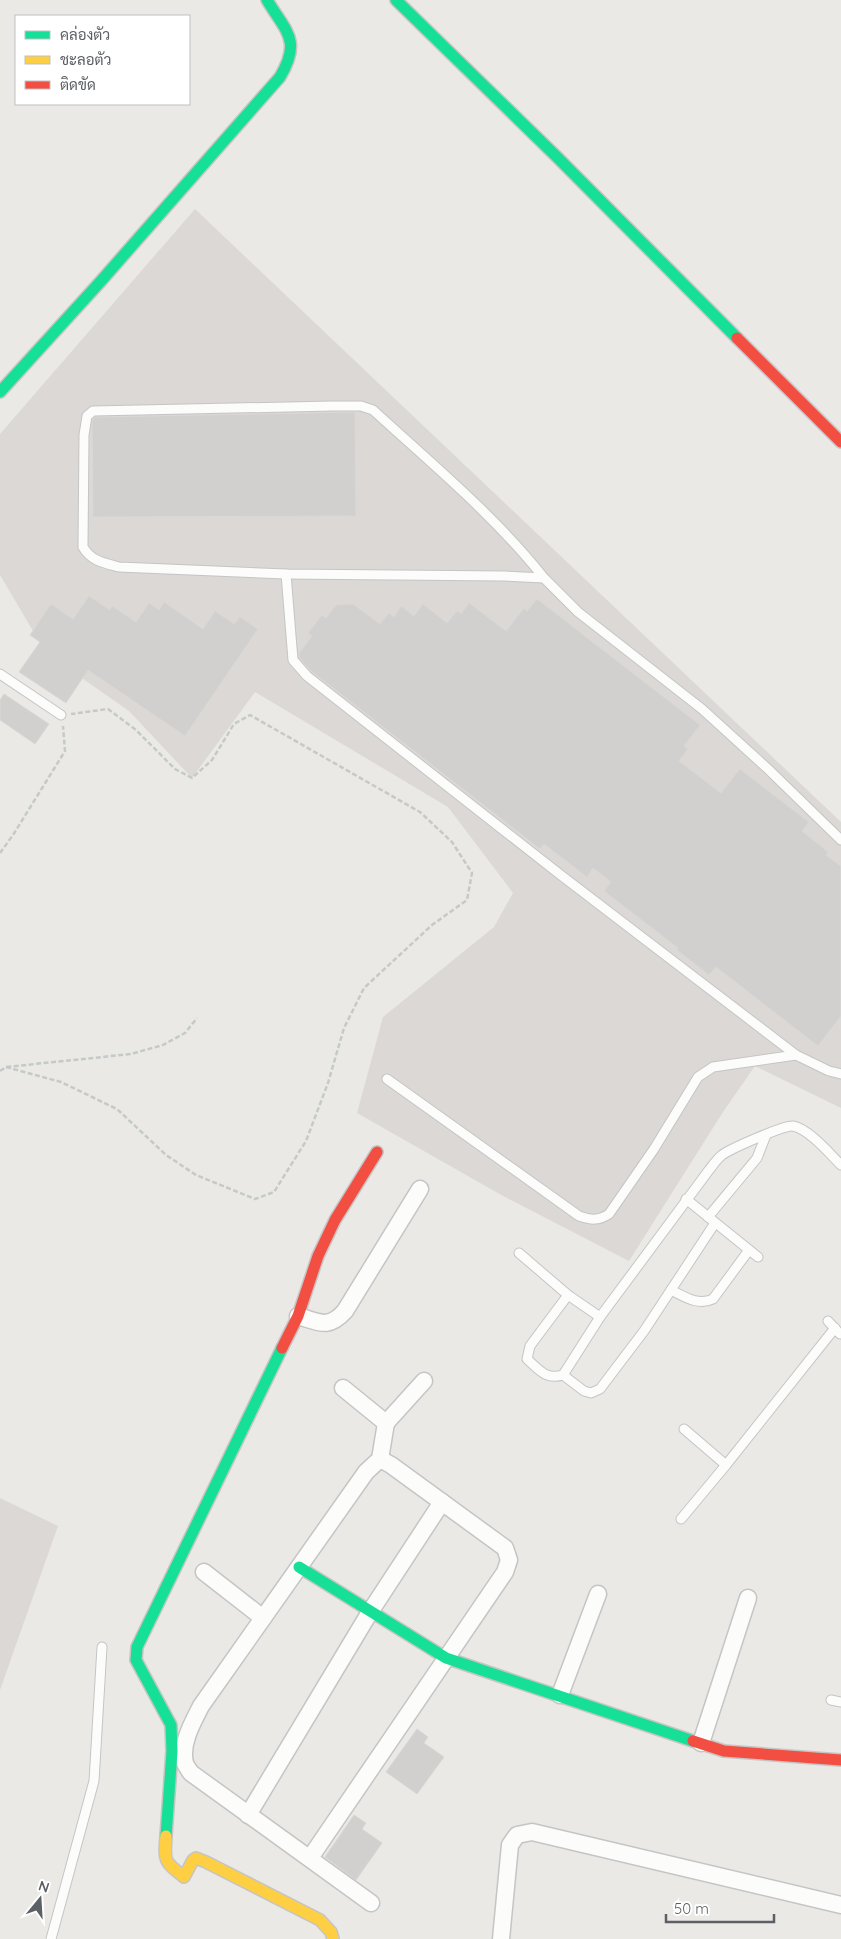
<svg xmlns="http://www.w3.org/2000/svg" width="841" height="1939" viewBox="0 0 841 1939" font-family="Quicksand,Sarabun,sans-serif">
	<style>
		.industrial { fill: #dbd8d6 }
		.building { fill: #d2d0cf; stroke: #dad8d5 }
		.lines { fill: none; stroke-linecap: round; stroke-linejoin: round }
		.lane-casing { stroke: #c5c5c6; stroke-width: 11 }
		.street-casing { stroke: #c5c5c6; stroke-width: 19 }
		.fast-casing { stroke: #c5c5c5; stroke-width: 14 }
		.slow-casing { stroke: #c5c5c5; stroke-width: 14 }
		.jam-casing { stroke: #c5c5c5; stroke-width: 14 }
		.path { stroke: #c5cac8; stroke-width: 2.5; stroke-dasharray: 5 2.5; stroke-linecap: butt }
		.lane { stroke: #fcfcfb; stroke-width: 9 }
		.street { stroke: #fcfcfb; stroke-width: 16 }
		.fast { stroke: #16e098; stroke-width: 11 }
		.slow { stroke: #ffcf43; stroke-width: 11 }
		.jam { stroke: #f24e42; stroke-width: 11 }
	</style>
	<rect width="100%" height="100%" fill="#ebe9e6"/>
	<g class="industrial">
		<path d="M195 209 841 822V1108L755 1066 723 1112 629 1261 503 1196 357 1113 383 1017 494 927 513 893 448 807 255 692 192 778 129 711 46 653 0 575V434Z"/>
		<path d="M0 1498 58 1526 0 1690Z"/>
	</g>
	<g class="building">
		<path d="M355 412 356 516 93 517 92 424 93 419 95 417Z"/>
		<path d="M89 596 110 610 112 606 136 622 149 603 159 610 164 602 203 629 215 611 234 624 240 617 258 629 185 736 88 670 66 703 19 672 40 642 30 635 51 604 73 619Z"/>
		<path d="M537 599 700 725 684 746 688 749 679 761 721 793 740 769 809 822 802 831 828 852 826 855 841 866V1016L818 1046 716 967 709 975 677 950 678 948 604 891 611 882 593 868 587 877 544 844 540 849 311 671 299 657V653L312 636 308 633 322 615 326 618 336 605 353 604 380 624 389 613 394 617 401 606 414 616 423 604 447 623 457 611 461 614 469 603 506 631 524 608 527 611Z"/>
		<path d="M4 694 49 724 35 744 0 720V700Z"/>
		<path d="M417 1729 428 1737 424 1743 444 1757 417 1794 386 1772Z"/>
		<path d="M354 1815 366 1823 362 1829 382 1843 356 1880 325 1857Z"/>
	</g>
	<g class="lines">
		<g class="lane-casing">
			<g id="lane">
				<path d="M286 574 293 660 307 676 562 876 796 1055 829 1071 841 1074"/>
				<path d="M544 578C495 516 432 464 373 410L361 406H333L93 411 87 416 84 435 83 547C91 561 104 563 119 567L286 574 504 576 544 578 578 612 702 709 768 769 841 840"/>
				<path d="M0 674 61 715"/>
				<path d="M387 1079 579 1216C591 1220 598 1221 609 1214L654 1149 698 1077 713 1067 796 1055"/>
				<path d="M686 1199 758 1257"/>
				<path d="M708 1217 757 1158 766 1135"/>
				<path d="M519 1253 568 1295 600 1317 709 1170C713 1165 717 1159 722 1155 730 1149 784 1125 793 1126 809 1129 830 1154 841 1165"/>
				<path d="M671 1290C685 1297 698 1306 713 1299L749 1250"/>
				<path d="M568 1295 530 1346 527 1359C539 1370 546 1380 563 1375L600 1317"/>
				<path d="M828 1321 840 1334"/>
				<path d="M563 1375 584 1391 591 1393 600 1389 644 1331 715 1223"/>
				<path d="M684 1429 726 1465"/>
				<path d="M681 1519 726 1465 835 1328"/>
				<path d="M831 1700 841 1702"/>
				<path d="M51 1939 94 1781 102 1647"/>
			</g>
		</g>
		<g class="street-casing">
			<g id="street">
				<path d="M298 1316C319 1322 328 1330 345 1311L420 1189"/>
				<path d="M343 1388 386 1423 380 1459 366 1472 201 1706C193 1722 180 1744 185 1763 186 1766 189 1770 191 1773L371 1903"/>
				<path d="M386 1423 424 1381"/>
				<path d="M204 1572 263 1618"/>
				<path d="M560 1695 598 1594"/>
				<path d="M701 1743 748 1598"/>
				<path d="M248 1815 370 1612 442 1502"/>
				<path d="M310 1858 505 1572 509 1560 505 1548 391 1465 380 1459"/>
				<path d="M501 1939 510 1845 517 1835 532 1832 841 1905"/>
			</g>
		</g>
		<g class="fast-casing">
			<g id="fast">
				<path d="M396 0 557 157 737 338"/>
				<path d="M0 392 101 281 280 77C302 40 286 32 267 0"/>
				<path d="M299 1567 446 1658 693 1741"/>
				<path d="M166 1836 172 1751 171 1725 136 1660 137 1647 282 1348"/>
			</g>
		</g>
		<g class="slow-casing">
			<path id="slow" d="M166 1836C164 1862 164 1861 184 1877L193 1860 196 1858 206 1862 320 1920 331 1932 333 1939"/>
		</g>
		<g class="jam-casing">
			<g id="jam">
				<path d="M737 338 841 442"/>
				<path d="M282 1348 298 1316 318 1256 335 1220 377 1152"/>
				<path d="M693 1741 724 1751 841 1760"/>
			</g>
		</g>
		<g class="path">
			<path d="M0 853 13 835 65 751 63 726"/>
			<path d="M6 1067 61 1082 117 1109 166 1155 196 1175 255 1199 274 1192 306 1141 328 1083 344 1028 364 988 432 925 467 900 472 873 452 842 420 812 250 715 234 724 212 760 192 778 175 769 136 730 108 709 71 714"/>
			<path d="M0 1071 6 1067 131 1054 163 1045 185 1033 197 1018"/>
		</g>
		<use href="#lane" class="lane"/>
		<use href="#street" class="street"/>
		<use href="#fast" class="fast"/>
		<use href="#slow" class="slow"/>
		<use href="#jam" class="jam"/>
	</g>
	<rect x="15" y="15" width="175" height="90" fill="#ffffff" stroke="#bebfc1"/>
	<rect x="25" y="31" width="25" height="8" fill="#16e098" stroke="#bebfc1"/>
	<text x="60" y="40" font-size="15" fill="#5c5f63">คล่องตัว</text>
	<rect x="25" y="56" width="25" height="8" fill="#ffcf43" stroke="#bebfc1"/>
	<text x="60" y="65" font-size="15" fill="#5c5f63">ชะลอตัว</text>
	<rect x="25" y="81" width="25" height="8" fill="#f24e42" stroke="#bebfc1"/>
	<text x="60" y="90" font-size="15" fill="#5c5f63">ติดขัด</text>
	<g transform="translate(40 1899) rotate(18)" stroke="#ffffff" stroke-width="4" paint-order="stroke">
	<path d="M0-4L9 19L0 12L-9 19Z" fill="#5c5f63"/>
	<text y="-8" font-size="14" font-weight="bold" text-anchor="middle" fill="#5c5f63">N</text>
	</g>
	<path d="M666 1914v8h108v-8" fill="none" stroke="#5c5f63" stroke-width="2.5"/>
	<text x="674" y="1914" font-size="15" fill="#5c5f63" stroke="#ffffff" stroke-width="4" paint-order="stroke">50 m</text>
</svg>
